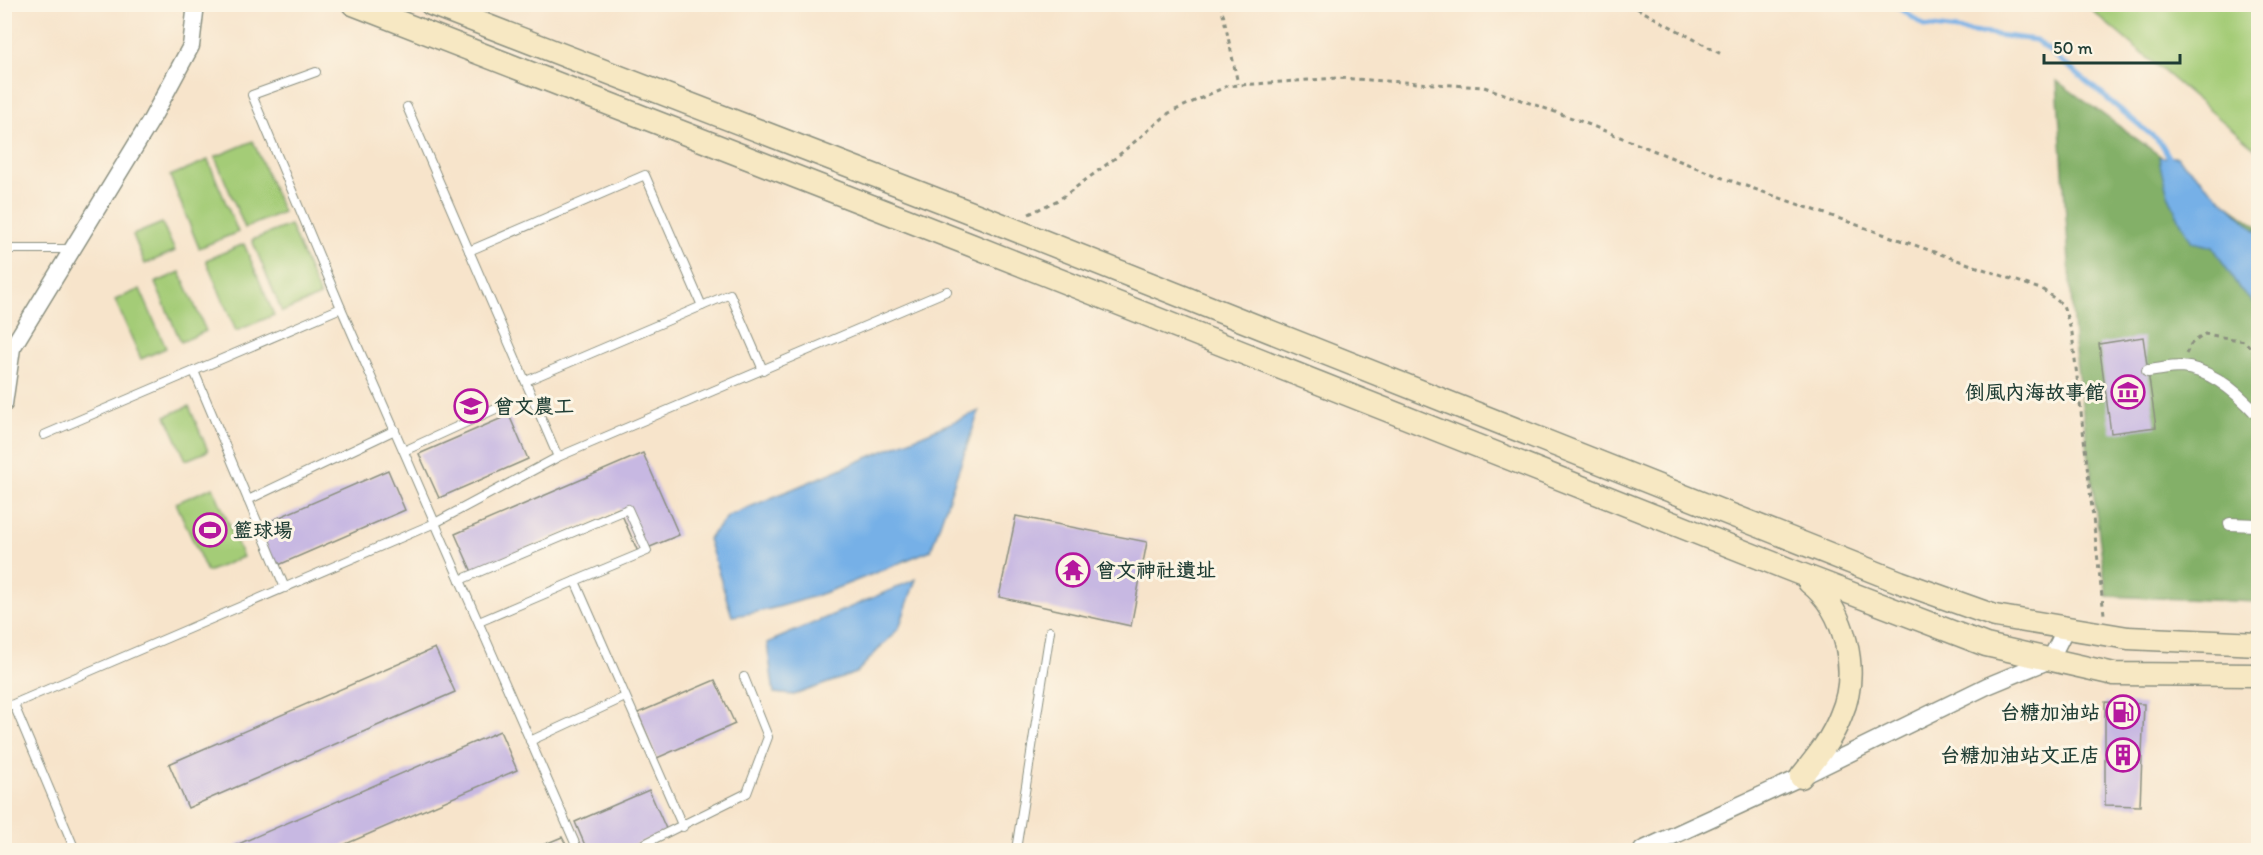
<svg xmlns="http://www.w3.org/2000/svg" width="2263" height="855" viewBox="0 0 2263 855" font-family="Itim,'LXGW WenKai TC',sans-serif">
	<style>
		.green { fill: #a4cc77; stroke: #628456; stroke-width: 1.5 }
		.forest { fill: #83b068; stroke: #51764e; stroke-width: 1.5 }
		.water { fill: #76b0e7; stroke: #4a768e; stroke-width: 1.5 }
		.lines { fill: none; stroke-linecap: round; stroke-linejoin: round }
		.stream { stroke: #76b0e7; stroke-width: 5 }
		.building { fill: #c7b8e2 }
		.service-casing { stroke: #8b9080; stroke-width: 10 }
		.pedestrian-casing { stroke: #8b9080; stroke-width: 14 }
		.minor-casing { stroke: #8b9080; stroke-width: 19 }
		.secondary-casing { stroke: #8b9080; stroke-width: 25 }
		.path { stroke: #8b9080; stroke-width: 3; stroke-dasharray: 4.5 4.5; stroke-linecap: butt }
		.service { stroke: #fff; stroke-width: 8 }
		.pedestrian { stroke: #fff; stroke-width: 12 }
		.minor { stroke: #fff; stroke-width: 16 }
		.secondary { stroke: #f7e8c3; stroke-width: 22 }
		.labels { text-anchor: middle; stroke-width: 6; stroke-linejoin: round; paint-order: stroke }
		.poi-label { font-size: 20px; font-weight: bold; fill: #1f3d34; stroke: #fcf5e5; text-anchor: end }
	</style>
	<rect width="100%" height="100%" fill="#fcf5e5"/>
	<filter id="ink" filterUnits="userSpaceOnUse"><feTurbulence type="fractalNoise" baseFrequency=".0167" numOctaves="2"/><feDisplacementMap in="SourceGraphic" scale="12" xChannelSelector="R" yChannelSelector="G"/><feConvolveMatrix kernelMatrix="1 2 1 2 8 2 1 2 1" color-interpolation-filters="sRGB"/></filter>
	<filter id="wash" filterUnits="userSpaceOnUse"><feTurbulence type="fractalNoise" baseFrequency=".008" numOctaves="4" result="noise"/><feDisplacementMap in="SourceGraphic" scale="24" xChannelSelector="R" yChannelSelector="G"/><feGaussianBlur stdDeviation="1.35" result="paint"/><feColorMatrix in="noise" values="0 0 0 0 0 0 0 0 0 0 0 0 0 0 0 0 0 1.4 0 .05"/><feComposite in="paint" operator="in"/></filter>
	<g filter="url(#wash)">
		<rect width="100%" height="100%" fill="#f7e4cb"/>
		<g class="green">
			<path d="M2085 5H2258V151Z"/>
			<path d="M253 141 283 212 245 228 215 157Z"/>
			<path d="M208 160 238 232 199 248 170 176Z"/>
			<path d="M162 223 175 251 145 264 133 235Z"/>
			<path d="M290 225 320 296 282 312 252 240Z"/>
			<path d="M244 244 274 315 236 331 206 260Z"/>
			<path d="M180 272 206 331 181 342 155 283Z"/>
			<path d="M140 289 166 348 141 359 115 300Z"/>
			<path d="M189 406 208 451 186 460 166 416Z"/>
			<path d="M213 487 243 557 207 572 176 503Z"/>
		</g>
		<path class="forest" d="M2057 81 2258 227V602L2107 596 2075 352Z"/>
		<g class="water">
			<path d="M2159 157H2177L2258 233V307L2239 288 2213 247 2192 242C2176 215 2163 189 2159 157Z"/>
			<path d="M979 411 931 550C866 576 802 607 732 616L708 539 728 516Z"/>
			<path d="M916 579 899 628 856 673 794 695 774 693 767 643Z"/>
		</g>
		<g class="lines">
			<path class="stream" d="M1893 4 1925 26 2036 40 2161 143 2172 162"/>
		</g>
		<g id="blocks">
			<g class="building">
				<path d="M2143 337 2156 427 2111 433 2099 344Z"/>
				<path d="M509 415 528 459 439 498 419 454Z"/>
				<path d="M643 453 679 535 638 552 619 508 472 572 455 534Z"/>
				<path d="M388 470 405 510 274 567 257 527Z"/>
				<path d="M1016 516 1147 542 1131 626 999 597Z"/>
				<path d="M435 648 455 692 188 808 169 764Z"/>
				<path d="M715 680 735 724 657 758 638 713Z"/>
				<path d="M2105 702 2144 704 2140 806 2105 805Z"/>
				<path d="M500 731 517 770 332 850H239L236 845Z"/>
				<path d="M649 790 667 831 622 850H587L575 822Z"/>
				<path d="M562 837 569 850H531Z"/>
			</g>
		</g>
	</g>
	<g filter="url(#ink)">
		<use href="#blocks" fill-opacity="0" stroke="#8b9080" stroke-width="1.5"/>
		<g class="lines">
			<g class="service-casing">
				<g id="service">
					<path d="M316 72 252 95 341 308 578 850"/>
					<path d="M407 107 558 457"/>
					<path d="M4 249H73"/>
					<path d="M469 251 645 175 702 306"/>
					<path d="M194 371 285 588"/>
					<path d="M526 381 730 294 763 370"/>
					<path d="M44 435 341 308"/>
					<path d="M404 451 500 407"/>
					<path d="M248 500 395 430"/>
					<path d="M460 580 628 509 647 551 575 581 683 827"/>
					<path d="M479 622 575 581"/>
					<path d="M14 705 75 850"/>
					<path d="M4 708 435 523 558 457 947 291"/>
					<path d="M530 741 625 697"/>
					<path d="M632 850 747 793 768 737 744 677"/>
					<path d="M1016 850 1050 631"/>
				</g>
			</g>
			<g class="pedestrian-casing">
				<g id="pedestrian">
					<path d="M2148 371C2158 370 2170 367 2181 367 2211 369 2239 394 2258 415"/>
					<path d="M2230 524 2257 525"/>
				</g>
			</g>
			<g class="minor-casing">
				<g id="minor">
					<path d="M4 404 12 348 150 122 191 46 196 4"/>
					<path d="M1642 850 1801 777 1987 686 2050 660 2066 628"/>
				</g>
			</g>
			<g class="secondary-casing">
				<g id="secondary">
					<path d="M353 4 971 245 1798 573 1986 645 2114 674 2258 675"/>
					<path d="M431 4 995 222 1900 582 1995 616 2128 638 2258 644"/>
					<path d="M1801 777C1817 757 1832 739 1841 715 1860 671 1846 611 1809 582"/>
				</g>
			</g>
			<g class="path">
				<path d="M1221 4 1238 84"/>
				<path d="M1629 4 1723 55"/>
				<path d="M1029 214 1060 199 1114 159 1169 113 1227 86 1337 78 1484 87 1575 119 1720 177 2043 290 2063 305 2072 333 2104 614"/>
				<path d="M2186 354 2191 344 2205 334 2245 341 2258 358"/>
			</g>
			<use href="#service" class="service"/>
			<use href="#pedestrian" class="pedestrian"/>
			<use href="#minor" class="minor"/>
			<use href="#secondary" class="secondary"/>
		</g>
	</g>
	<defs>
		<g id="museum-ring" transform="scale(1.725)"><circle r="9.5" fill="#fcf5e5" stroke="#b5179e" stroke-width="1.5"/><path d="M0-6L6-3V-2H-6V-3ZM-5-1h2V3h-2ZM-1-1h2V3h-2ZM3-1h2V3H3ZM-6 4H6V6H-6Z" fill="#b5179e"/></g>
		<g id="university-ring" transform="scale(1.725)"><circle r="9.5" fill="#fcf5e5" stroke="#b5179e" stroke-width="1.5"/><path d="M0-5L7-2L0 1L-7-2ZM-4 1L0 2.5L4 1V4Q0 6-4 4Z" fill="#b5179e"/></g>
		<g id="stadium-ring" transform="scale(1.725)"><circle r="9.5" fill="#fcf5e5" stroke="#b5179e" stroke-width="1.5"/><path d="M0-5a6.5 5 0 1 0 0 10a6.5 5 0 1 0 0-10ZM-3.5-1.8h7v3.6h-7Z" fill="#b5179e"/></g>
		<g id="temple-ring" transform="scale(1.725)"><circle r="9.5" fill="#fcf5e5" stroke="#b5179e" stroke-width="1.5"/><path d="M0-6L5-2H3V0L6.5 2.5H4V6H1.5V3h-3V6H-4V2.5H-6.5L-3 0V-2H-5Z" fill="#b5179e"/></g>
		<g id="fuel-ring" transform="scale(1.725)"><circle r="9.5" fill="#fcf5e5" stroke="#b5179e" stroke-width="1.5"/><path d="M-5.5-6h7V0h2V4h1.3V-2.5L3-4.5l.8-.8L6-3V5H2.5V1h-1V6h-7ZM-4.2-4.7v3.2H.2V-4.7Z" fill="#b5179e"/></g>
		<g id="building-ring" transform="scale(1.725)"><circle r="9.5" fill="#fcf5e5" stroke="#b5179e" stroke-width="1.5"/><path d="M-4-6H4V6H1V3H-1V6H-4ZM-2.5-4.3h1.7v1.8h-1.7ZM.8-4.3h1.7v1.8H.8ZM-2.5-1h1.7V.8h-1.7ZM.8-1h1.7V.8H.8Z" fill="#b5179e"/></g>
	</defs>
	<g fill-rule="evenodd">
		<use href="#museum-ring" x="2128" y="392"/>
		<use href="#university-ring" x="471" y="406"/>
		<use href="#stadium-ring" x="210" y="530"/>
		<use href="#temple-ring" x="1073" y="570"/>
		<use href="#fuel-ring" x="2123" y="712"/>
		<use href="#building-ring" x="2123" y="755"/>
	</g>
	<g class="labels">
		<g class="poi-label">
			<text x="2105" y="399">倒風內海故事館</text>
			<text x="494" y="413" text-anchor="start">曾文農工</text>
			<text x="233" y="537" text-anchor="start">籃球場</text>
			<text x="1096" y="577" text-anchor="start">曾文神社遺址</text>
			<text x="2100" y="719">台糖加油站</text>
			<text x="2100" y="762">台糖加油站文正店</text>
		</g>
	</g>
	<rect width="2263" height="855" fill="none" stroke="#fcf5e5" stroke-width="24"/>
	<path d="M2044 54v9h136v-9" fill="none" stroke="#1f3d34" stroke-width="3"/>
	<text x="2053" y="54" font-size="18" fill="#1f3d34" stroke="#fcf5e5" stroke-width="4.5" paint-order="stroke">50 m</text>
</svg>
